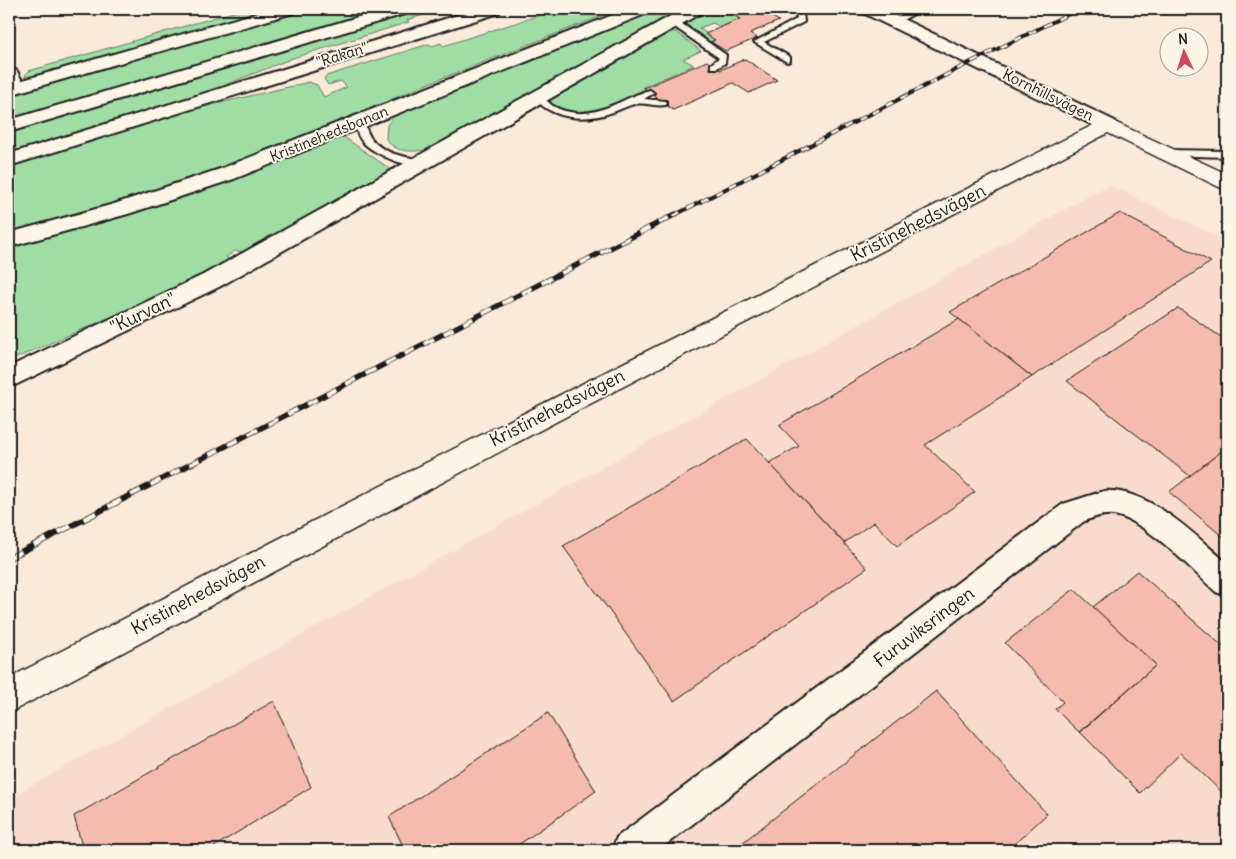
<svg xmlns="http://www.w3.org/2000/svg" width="1236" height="859" viewBox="0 0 1236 859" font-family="Delius,sans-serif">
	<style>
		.built { fill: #f9dbcd }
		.green { fill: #9fdda5; stroke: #5e7c60 }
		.building { fill: #f5bbae; stroke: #1c1c1c }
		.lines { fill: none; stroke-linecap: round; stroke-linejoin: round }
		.lane-casing { stroke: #1c1c1c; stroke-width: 4 }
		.street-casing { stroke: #1c1c1c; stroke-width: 4 }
		.secondary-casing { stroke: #1c1c1c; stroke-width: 3 }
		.lane { fill: #fcf5e5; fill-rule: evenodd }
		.street { fill: #fcf5e5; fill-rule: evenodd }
		.secondary { fill: #fcf5e5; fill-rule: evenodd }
		.rail-far2-casing { stroke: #1c1c1c; stroke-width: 4 }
		.rail-far1-casing { stroke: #1c1c1c; stroke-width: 5.5 }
		.rail-casing { stroke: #1c1c1c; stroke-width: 6 }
		.rail-far2 { stroke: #fcf5e5; stroke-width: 2.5; stroke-dasharray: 8; stroke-linecap: butt }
		.rail-far1 { stroke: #fcf5e5; stroke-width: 4; stroke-dasharray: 11; stroke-linecap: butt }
		.rail { stroke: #fcf5e5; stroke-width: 4.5; stroke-dasharray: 14; stroke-linecap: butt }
		.labels { text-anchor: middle; stroke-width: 4; stroke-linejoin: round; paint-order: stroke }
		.far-street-label { font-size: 15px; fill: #1c1c1c; stroke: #fcf5e5 }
		.street-label { font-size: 18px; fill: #1c1c1c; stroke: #fcf5e5 }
	</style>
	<rect width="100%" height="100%" fill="#fbe9da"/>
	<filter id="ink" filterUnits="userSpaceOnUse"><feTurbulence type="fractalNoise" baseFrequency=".02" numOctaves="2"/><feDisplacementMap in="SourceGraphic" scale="10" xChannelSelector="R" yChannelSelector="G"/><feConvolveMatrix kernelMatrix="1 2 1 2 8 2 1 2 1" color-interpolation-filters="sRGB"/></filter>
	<g filter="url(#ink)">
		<path class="built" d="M1109 185 1227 241V850H9V798Z"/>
		<g class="green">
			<path d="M244 9H273L28 80 25 75 29 71Z"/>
			<path d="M302 9H391L9 122V97L58 80Z"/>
			<path d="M419 9H444L407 20 409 22 293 58 187 100 9 155V133Z"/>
			<path d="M559 9H620L422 86 273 151 79 217 9 235V166L161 117 309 82 317 85 324 97 347 87 341 81 328 85 324 79 326 76 429 44 432 46 441 43 443 46Z"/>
			<path d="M655 9H686L440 146C423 151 398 157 386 139L387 125 393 117 643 16Z"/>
			<path d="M707 9H753L735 16 740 19 720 27 713 23 699 28 715 40 710 42 685 23Z"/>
			<path d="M667 31 676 32 700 50 701 51 683 59 694 65 643 87 645 89C616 102 581 123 551 103L550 97Z"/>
			<path d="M341 135 393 171 247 252 235 251 226 257 229 259 227 262 113 316 9 361V248C122 218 231 176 341 135Z"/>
		</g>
		<g class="building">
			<path d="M753 9H759L779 21 750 33 757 38 726 51 711 42 715 40 705 34 740 19 735 16Z"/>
			<path d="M745 59 777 80 749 93 733 83 673 110 644 88 707 61 720 70Z"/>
			<path d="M1120 213 1211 262 1032 377 950 312Z"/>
			<path d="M1178 308 1227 341V447L1190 476 1067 381Z"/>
			<path d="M959 319 1032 377 925 445 975 492 897 546 874 522 844 543 769 463 799 446 779 425Z"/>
			<path d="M747 439 867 568 674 701 563 546Z"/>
			<path d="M1227 447V540L1169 492Z"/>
			<path d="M1137 571 1227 650V797L1181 753 1140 793 1080 732 1156 665 1093 607Z"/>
			<path d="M1074 589 1156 665 1079 732 1055 709 1063 702 1005 643Z"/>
			<path d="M936 691 1047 814 1008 850H733Z"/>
			<path d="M274 701 311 787 209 850H83L74 816Z"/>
			<path d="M548 713 596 791 511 850H405L389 817Z"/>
		</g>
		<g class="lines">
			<g class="lane-casing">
				<g id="lane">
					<path d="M789 9H798L803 12 804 22 764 42 790 57V61L787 62 754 42 797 19 796 15Z"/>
					<path d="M913 9H923L897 23 890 21Z"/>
					<path d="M669 19H675L726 55 725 63 717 68H711V64L719 58 669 23Z"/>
					<path d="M13 68 17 71 25 87 24 89 17 87 9 71Z"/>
					<path d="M650 90 654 93 644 99 666 101V105C656 107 645 102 635 104 628 105 620 110 613 112 585 122 553 120 533 97L534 95C543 94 547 102 553 106 560 110 568 112 576 113 603 115 625 97 650 90Z"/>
					<path d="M360 119 365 122C367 145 390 155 412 158 418 159 422 158 427 162 414 173 371 153 362 141 357 135 356 129 355 122Z"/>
					<path d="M1166 150 1227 151V157L1163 155 1161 153Z"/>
				</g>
			</g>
			<g class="street-casing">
				<g id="street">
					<path d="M270 9H295L293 13 9 95V84Z"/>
					<path d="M385 9H410L408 13 9 132V120Z"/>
					<path d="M477 9H501L499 13 9 166V154Z"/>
					<path d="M628 9H650L648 13 234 179 128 214 9 247V233L114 204 220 169Z"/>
					<path d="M683 9H703L701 13 219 287 9 388V367L203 275Z"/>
					<path d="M861 9H882L1115 121 1118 125 1115 129 1108 131 1101 129 863 13Z"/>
					<path d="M1104 491C1149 488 1196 536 1227 563V596L1216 592C1192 570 1145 519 1113 515 1102 514 1092 518 1083 522L659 850H612L617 837 1063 504Z"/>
				</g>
			</g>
			<g class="secondary-casing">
				<path id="secondary" d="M1108 119 1227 174V189L1219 187 1108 133 567 416 9 713V678L410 471 1101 121Z"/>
			</g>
			<use href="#lane" class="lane"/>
			<use href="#street" class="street"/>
			<use href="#secondary" class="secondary"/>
			<g class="rail-far2-casing">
				<path id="rail-far2" d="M673 216 975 60 1079 9"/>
			</g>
			<g class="rail-far1-casing">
				<path id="rail-far1" d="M131 495 676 214"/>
			</g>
			<g class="rail-casing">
				<path id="rail" d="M9 558 133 494"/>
			</g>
			<use href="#rail-far2" class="rail-far2"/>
			<use href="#rail-far1" class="rail-far1"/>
			<use href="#rail" class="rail"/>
		</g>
	</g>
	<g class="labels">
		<g class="far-street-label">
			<text transform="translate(342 55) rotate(-17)" y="5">"Rakan"</text>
			<text transform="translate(1048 95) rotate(26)" y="5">Kornhillsvägen</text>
			<text transform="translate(329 134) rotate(-22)" y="5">Kristinehedsbanan</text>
		</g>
		<g class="street-label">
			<text transform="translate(918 223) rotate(-27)" y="6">Kristinehedsvägen</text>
			<text transform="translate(143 313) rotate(-26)" y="6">"Kurvan"</text>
			<text transform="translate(557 408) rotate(-27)" y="6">Kristinehedsvägen</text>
			<text transform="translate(198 595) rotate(-28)" y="6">Kristinehedsvägen</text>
			<text transform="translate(924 627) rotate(-37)" y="6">Furuviksringen</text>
		</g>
	</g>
	<rect width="1236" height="859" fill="none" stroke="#fcf5e5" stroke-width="30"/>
	<rect x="15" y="15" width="1206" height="829" fill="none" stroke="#1c1c1c" stroke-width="2" filter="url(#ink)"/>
	<g transform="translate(1184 52) rotate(356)"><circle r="24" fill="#fcf5e5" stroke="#a29e95"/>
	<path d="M0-4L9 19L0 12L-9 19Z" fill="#d1495b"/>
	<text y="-8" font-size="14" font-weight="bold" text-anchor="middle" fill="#1c1c1c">N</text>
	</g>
</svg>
